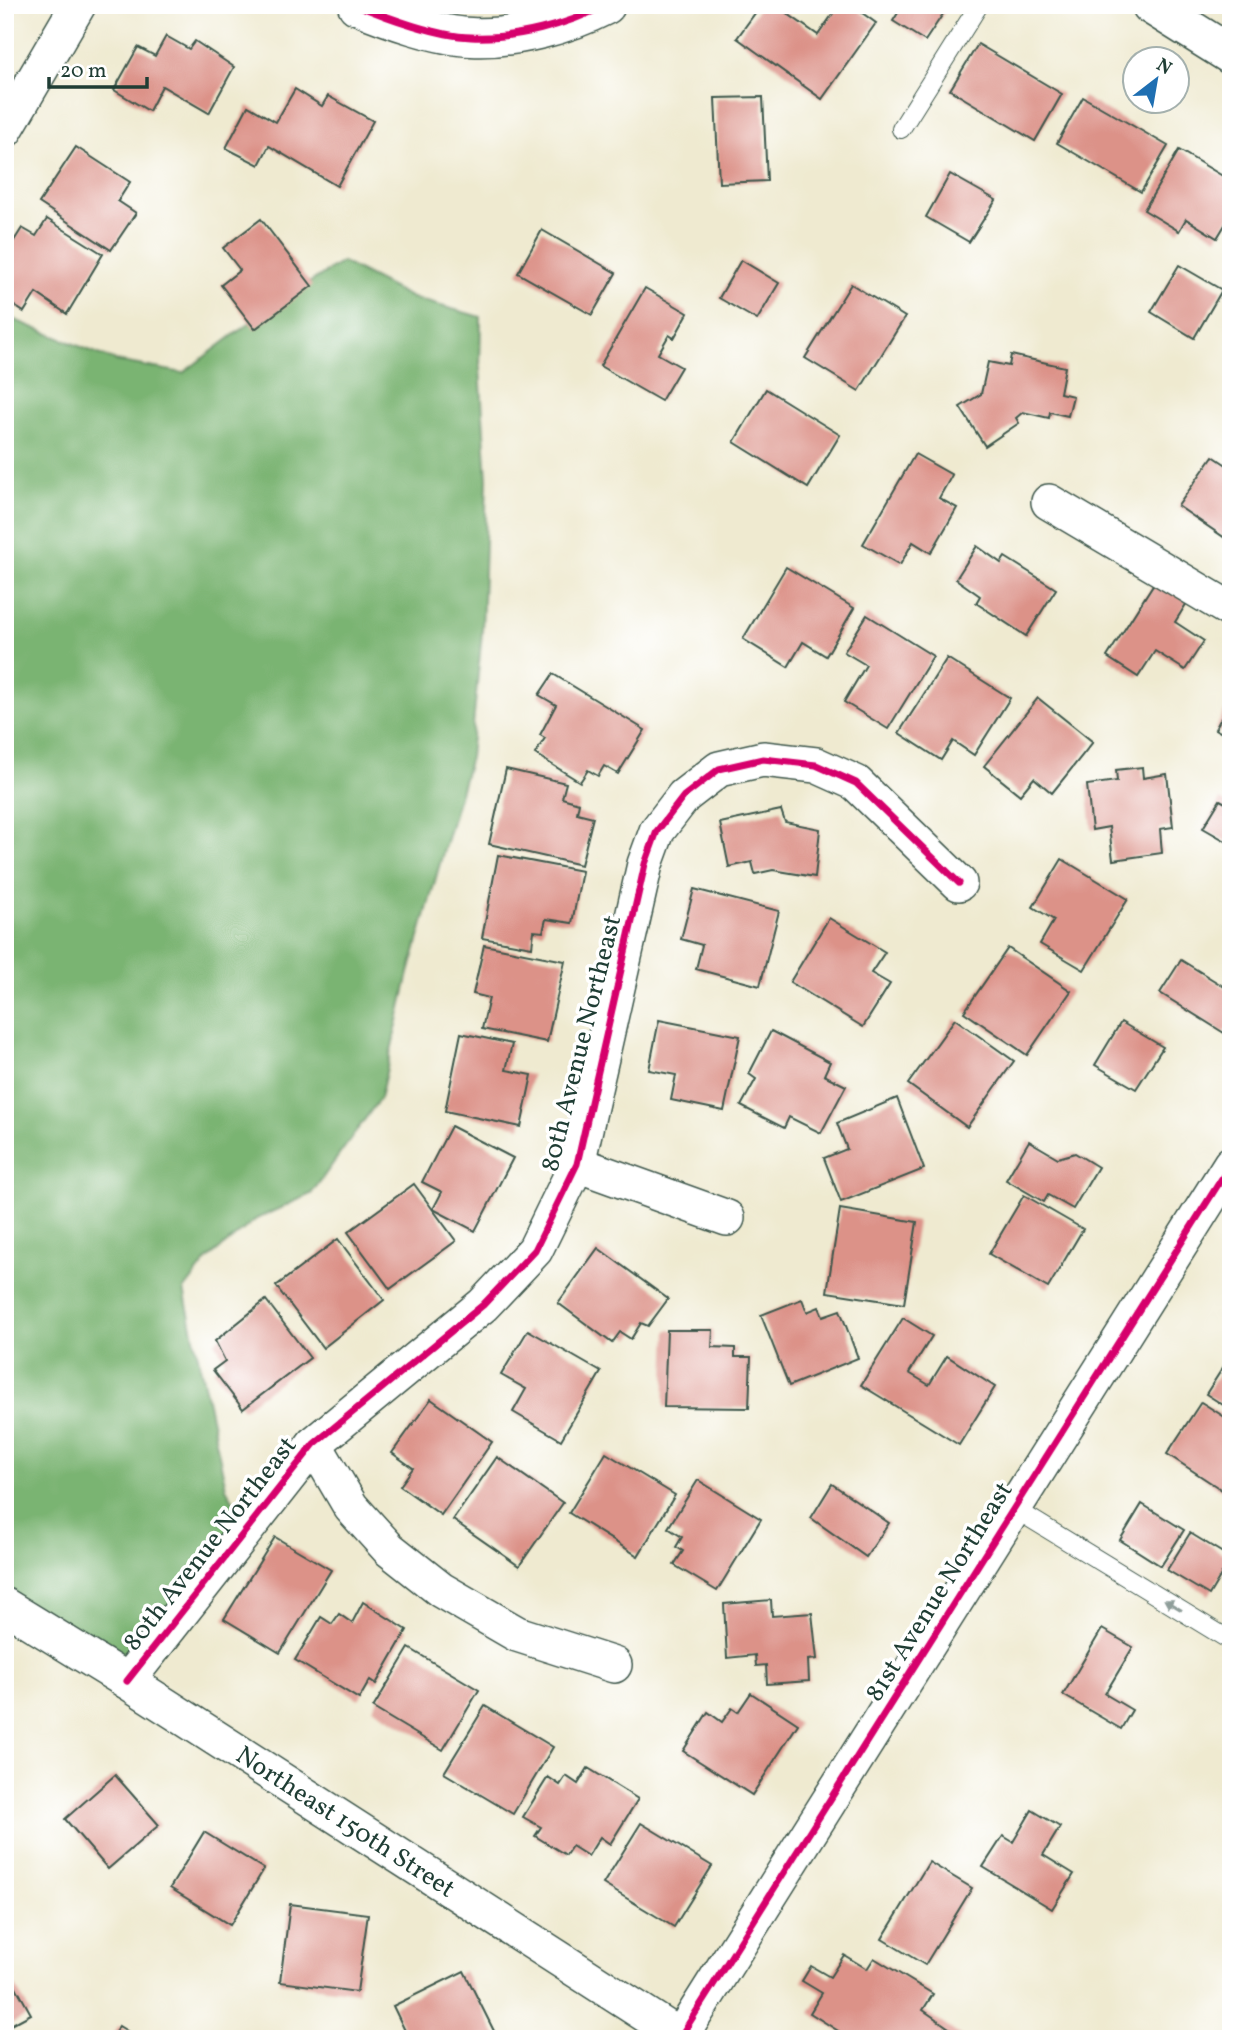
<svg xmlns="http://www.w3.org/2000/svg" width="1236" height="2044" viewBox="0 0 1236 2044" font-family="Vollkorn,serif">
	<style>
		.forest { fill: #7ab472; stroke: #4c7853; stroke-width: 2 }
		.building { fill: #dc9288 }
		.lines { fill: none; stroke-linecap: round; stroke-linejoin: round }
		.service-casing { stroke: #3e574b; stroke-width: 20 }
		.minor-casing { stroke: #3e574b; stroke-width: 38 }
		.tertiary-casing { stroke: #3e574b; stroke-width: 41 }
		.service { stroke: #fff; stroke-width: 18 }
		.minor { stroke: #fff; stroke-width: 35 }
		.tertiary { stroke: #fff; stroke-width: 38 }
		.cycleway-casing { stroke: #fff; stroke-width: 11 }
		.cycleway { stroke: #d6006c; stroke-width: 7 }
		.oneway { fill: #8f9e9a }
		.labels { text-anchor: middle; stroke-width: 7; stroke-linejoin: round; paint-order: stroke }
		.street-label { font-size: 26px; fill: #1f3d34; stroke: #fff }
	</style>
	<rect width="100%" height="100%" fill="#fff"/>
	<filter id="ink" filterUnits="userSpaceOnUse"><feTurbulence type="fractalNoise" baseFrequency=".0143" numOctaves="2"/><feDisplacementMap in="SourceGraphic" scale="14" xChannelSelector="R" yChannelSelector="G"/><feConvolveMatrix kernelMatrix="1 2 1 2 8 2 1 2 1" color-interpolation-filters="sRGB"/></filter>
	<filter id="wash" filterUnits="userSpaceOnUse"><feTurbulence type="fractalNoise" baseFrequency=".00686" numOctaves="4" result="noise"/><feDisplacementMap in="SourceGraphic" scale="28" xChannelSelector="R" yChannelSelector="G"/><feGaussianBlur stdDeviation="1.57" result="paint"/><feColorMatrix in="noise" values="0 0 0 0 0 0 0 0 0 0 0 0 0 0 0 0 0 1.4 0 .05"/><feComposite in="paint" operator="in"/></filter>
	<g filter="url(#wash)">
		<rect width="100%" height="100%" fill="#efead0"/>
		<path class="forest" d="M342 262 412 298 481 317 480 368 487 480 482 632 470 757 409 973 380 1098 311 1194 256 1219 208 1259 184 1290 226 1488 249 1529 127 1681 5 1606V316L116 361 183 373 268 309Z"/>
		<g id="blocks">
			<g class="building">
				<path d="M761 5H775L818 35 839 5H851L876 23 822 99 737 38Z"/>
				<path d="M903 5H949L925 41 893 21Z"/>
				<path d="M166 36 189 49 195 41 234 67 209 113 162 86 149 111 114 90 138 47 155 56Z"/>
				<path d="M978 44 1062 94 1035 141 950 90Z"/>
				<path d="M295 89 322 106 328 96 373 121 337 186 269 146 259 165 226 148 248 106 276 122Z"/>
				<path d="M763 97 767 181 719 183 715 98Z"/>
				<path d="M1083 97 1168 146 1141 192 1057 143Z"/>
				<path d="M76 147 130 182 118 201 136 213 111 250 39 203Z"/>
				<path d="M1179 150 1231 181V215L1217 238 1186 219 1179 231 1144 210Z"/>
				<path d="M950 174 996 200 969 242 926 217Z"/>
				<path d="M47 219 103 254 67 314 36 293 24 312 5 300V255L22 228 36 236Z"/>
				<path d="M261 219 312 286 255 329 221 285 240 270 223 248Z"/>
				<path d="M542 230 616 273 592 315 518 273Z"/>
				<path d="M741 260 779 283 757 320 719 298Z"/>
				<path d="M1179 265 1222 290 1194 338 1151 312Z"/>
				<path d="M851 284 905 317 859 391 805 358Z"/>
				<path d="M645 288 688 313 674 338 669 335 658 354 681 367 661 401 600 366Z"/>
				<path d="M1011 355 1065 367 1060 393 1073 396 1068 416 1050 412 1049 418 1023 412 1016 418 1019 423 985 446 960 407 981 394 988 362 1009 366Z"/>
				<path d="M766 389 840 435 808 488 734 442Z"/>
				<path d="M915 454 952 475 939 498 957 508 931 553 913 542 900 565 863 544Z"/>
				<path d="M1213 456 1231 468V542L1178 506Z"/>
				<path d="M977 546 1001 563 1005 557 1056 589 1026 636 976 603 980 596 956 579Z"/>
				<path d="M786 567 854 608 826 656 803 642 788 667 743 639Z"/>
				<path d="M1156 580 1188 601 1175 622 1204 641 1185 670 1155 651 1138 677 1107 657Z"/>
				<path d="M867 615 933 656 888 729 844 702 866 665 844 652Z"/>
				<path d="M947 658 1010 698 974 755 953 741 941 760 899 733Z"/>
				<path d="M553 674 645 730 618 774 604 766 598 776 588 770 580 782 535 754 545 738 540 735 556 705 539 695Z"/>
				<path d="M1038 698 1093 742 1052 793 1034 778 1020 795 984 766Z"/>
				<path d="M1231 700V738L1215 729Z"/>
				<path d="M1142 767 1143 778 1167 774 1173 827 1160 829 1162 853 1113 860 1109 827 1092 830 1087 785 1117 781 1116 770Z"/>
				<path d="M506 769 566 783 562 798 579 803 577 813 593 817 581 865 489 844Z"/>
				<path d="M1220 800 1231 806V844L1203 828Z"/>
				<path d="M781 810 785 822 820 829 815 877 773 870 755 874 752 862 729 867 720 823Z"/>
				<path d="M498 855 582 871 572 923 546 919 543 932 534 931 532 947 482 938Z"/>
				<path d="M1062 859 1128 899 1084 970 1040 944 1054 920 1033 907Z"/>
				<path d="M694 889 779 911 760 986 696 969 702 945 681 939Z"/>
				<path d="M829 918 885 952 871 973 890 984 863 1027 790 982Z"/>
				<path d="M484 945 565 961 547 1042 482 1029 489 998 473 994Z"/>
				<path d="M1008 948 1071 991 1027 1055 964 1012Z"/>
				<path d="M1181 960 1231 991V1022L1224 1033 1160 993Z"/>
				<path d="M955 1019 1014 1061 967 1127 908 1084Z"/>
				<path d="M659 1020 740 1036 724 1111 671 1100 676 1075 649 1070Z"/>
				<path d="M1121 1022 1163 1047 1136 1089 1095 1065Z"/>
				<path d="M771 1031 830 1062 824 1075 846 1086 821 1133 789 1117 784 1128 741 1106 756 1079 749 1074Z"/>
				<path d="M461 1033 512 1044 506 1070 532 1075 521 1127 445 1111Z"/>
				<path d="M897 1098 924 1169 841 1202 824 1158 847 1149 837 1123Z"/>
				<path d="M451 1126 513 1158 475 1231 433 1209 442 1192 422 1182Z"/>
				<path d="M1029 1141 1058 1158 1075 1153 1098 1167 1073 1209 1048 1195 1044 1202 1006 1180Z"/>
				<path d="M414 1184 456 1241 390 1289 348 1232Z"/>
				<path d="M1024 1195 1083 1229 1048 1288 989 1254Z"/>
				<path d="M840 1209 917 1222 904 1304 827 1292Z"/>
				<path d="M338 1239 384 1300 323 1348 276 1286Z"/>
				<path d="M598 1248 668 1299 648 1326 641 1323 631 1339 620 1332 612 1343 558 1303Z"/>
				<path d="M802 1299 807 1312 819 1307 823 1316 840 1310 858 1358 789 1386 761 1315Z"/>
				<path d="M266 1300 310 1358 243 1409 213 1370 225 1361 215 1341Z"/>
				<path d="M903 1318 932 1336 909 1373 929 1385 947 1356 995 1387 959 1445 861 1385Z"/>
				<path d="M528 1330 601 1372 561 1440 513 1412 526 1389 501 1375Z"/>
				<path d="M667 1330H713L712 1347 735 1348V1357H751L749 1408 664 1407Z"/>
				<path d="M1231 1355V1410L1206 1394Z"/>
				<path d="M431 1399 492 1442 441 1515 400 1486 413 1468 392 1453Z"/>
				<path d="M1201 1402 1231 1421V1496L1167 1454Z"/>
				<path d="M606 1453 675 1495 638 1556 569 1513Z"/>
				<path d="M497 1457 563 1503 519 1566 453 1520Z"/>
				<path d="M698 1480 761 1519 717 1591 674 1565 683 1551 676 1547 682 1537 668 1528Z"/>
				<path d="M832 1484 889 1523 866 1557 811 1518Z"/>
				<path d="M1142 1504 1184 1530 1161 1566 1120 1540Z"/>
				<path d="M1190 1533 1231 1558 1209 1595 1167 1570Z"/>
				<path d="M275 1537 331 1570 280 1653 224 1619Z"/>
				<path d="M771 1600 772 1616 812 1613 817 1659 808 1660 809 1681 767 1684 766 1665 756 1666 755 1655 727 1658 724 1604Z"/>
				<path d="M363 1602 407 1630 376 1684 370 1680 359 1699 295 1660 321 1617 332 1624 339 1614 352 1623Z"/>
				<path d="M1102 1629 1133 1647 1105 1694 1132 1710 1121 1729 1063 1695Z"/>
				<path d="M409 1648 479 1690 443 1750 373 1708Z"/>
				<path d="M751 1693 798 1724 752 1795 683 1751 708 1712 722 1722 732 1708 738 1712Z"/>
				<path d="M485 1706 553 1747 513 1814 444 1773Z"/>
				<path d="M588 1768 638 1799 610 1844 600 1837 588 1856 572 1846 566 1855 535 1836 541 1827 523 1817 548 1777 560 1785 566 1776 578 1784Z"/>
				<path d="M115 1775 159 1825 108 1869 65 1819Z"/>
				<path d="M1032 1810 1060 1827 1043 1855 1074 1874 1052 1909 983 1867 1003 1836 1013 1842Z"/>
				<path d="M641 1823 712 1866 674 1927 603 1884Z"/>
				<path d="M204 1832 264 1869 230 1925 170 1888Z"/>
				<path d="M929 1862 972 1888 925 1965 882 1939Z"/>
				<path d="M290 1904 368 1914 357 1992 280 1982Z"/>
				<path d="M844 1955 867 1969 874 1958 933 1994 923 2010 965 2039H851L810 2013 822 1993 802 1981 811 1966 830 1977Z"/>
				<path d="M5 1967 31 2014 5 2028Z"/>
				<path d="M464 1971 498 2039H409L393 2006Z"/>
				<path d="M119 2026 140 2039H111Z"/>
			</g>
		</g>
	</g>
	<g filter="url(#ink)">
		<use href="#blocks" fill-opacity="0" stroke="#3e574b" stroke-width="2"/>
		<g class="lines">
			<g class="service-casing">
				<g id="service">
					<path d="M901 129 979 5"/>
					<path d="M1015 1509 1231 1641"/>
				</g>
			</g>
			<g class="minor-casing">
				<g id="minor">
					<path d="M5 130 78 5"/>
					<path d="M1049 502 1231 610"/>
					<path d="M577 1164 727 1218"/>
					<path d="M314 1444 351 1507 389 1549 441 1590 517 1634 614 1665"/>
					<path d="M5 1606 127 1681 684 2039"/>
					<path d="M127 1681 314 1444 483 1305 535 1250 577 1164 645 864 657 831 684 796 719 769 763 759 816 765 856 783 959 883"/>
					<path d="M679 2039 1231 1164"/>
				</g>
			</g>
			<g class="tertiary-casing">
				<g id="tertiary">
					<path d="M357 5C388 18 438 36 471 37 516 39 567 25 606 5"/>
					<path d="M1151 5 1231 55"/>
				</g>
			</g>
			<use href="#service" class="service"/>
			<use href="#minor" class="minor"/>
			<use href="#tertiary" class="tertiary"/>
			<g class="cycleway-casing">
				<g id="cycleway">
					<path d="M357 5C388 18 438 36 471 37 516 39 567 25 606 5"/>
					<path d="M127 1681 314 1444 483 1305 535 1250 577 1164 645 864 657 831 684 796 719 769 763 759 816 765 856 783 959 883"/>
					<path d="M679 2039 1231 1164"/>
				</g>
			</g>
			<use href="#cycleway" class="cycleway"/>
		</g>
		<defs><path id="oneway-solid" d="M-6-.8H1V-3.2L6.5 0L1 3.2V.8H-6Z" transform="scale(1.75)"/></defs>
		<use class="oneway" href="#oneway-solid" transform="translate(1173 1605) rotate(-149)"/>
	</g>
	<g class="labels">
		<g class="street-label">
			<text transform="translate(580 1043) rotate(-76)" y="9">80th Avenue Northeast</text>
			<text transform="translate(209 1543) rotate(-52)" y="9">80th Avenue Northeast</text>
			<text transform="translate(938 1591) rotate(-58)" y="9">81st Avenue Northeast</text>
			<text transform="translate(346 1821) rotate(33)" y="9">Northeast 150th Street</text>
		</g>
	</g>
	<rect width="1236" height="2044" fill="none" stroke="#fff" stroke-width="28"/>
	<g transform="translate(1156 80) rotate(31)"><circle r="33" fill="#ffffff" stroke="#a5b1ae" stroke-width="2"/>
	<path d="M0-5L12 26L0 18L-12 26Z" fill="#1f6fb2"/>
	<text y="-10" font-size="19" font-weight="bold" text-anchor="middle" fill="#1f3d34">N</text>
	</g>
	<path d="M49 77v10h98v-10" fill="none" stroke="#1f3d34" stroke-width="3.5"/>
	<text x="60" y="77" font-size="21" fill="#1f3d34" stroke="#ffffff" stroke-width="5" paint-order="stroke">20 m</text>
</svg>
